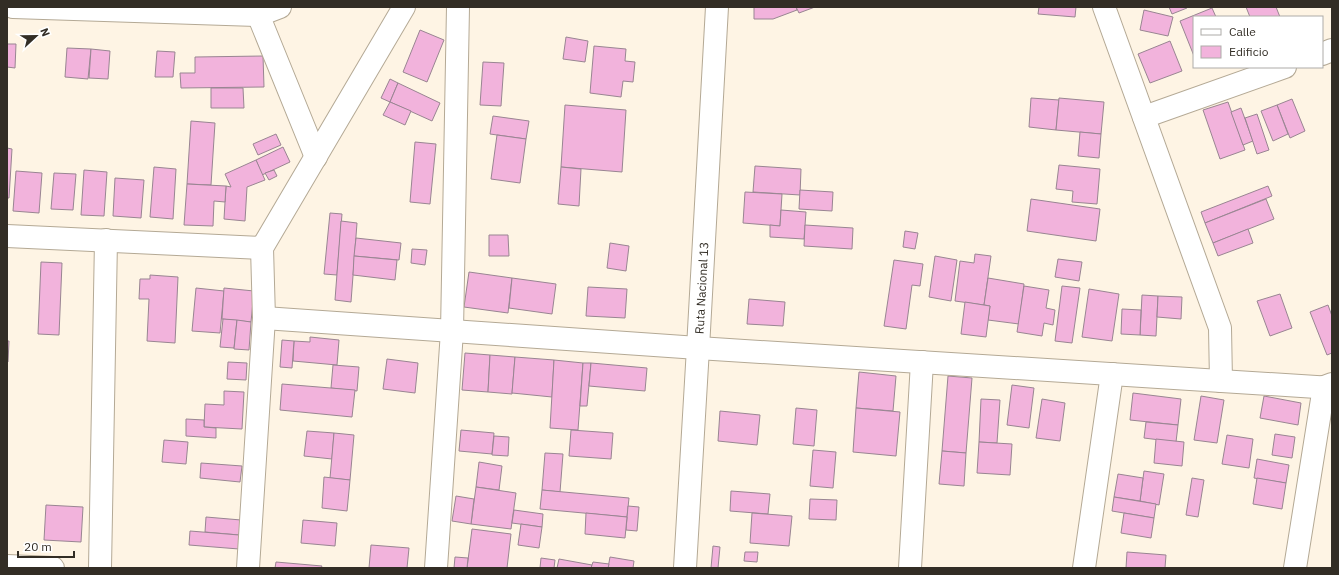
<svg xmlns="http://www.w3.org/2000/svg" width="1339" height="575" viewBox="0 0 1339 575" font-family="'IBM Plex Sans',sans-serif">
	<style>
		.building { fill: #f2b3dc; stroke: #998592 }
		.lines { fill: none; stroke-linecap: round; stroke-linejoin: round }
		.minor-casing { stroke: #b4a995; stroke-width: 24 }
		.highway-casing { stroke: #b4a995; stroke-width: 24 }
		.minor { stroke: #fff; stroke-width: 22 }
		.highway { stroke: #fff; stroke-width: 22 }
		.labels { text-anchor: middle; stroke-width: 3; stroke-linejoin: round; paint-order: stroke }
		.street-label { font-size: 12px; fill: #322d25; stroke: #fff }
	</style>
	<rect width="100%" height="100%" fill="#fef4e4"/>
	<g class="building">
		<path d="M754 7H796L797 10 773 19H754Z"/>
		<path d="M796 7H815L799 13Z"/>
		<path d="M1039 7H1076L1075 17 1038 14Z"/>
		<path d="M1169 7H1187V8L1172 14Z"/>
		<path d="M1246 7H1276L1280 17H1250Z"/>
		<path d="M1212 8 1216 17H1194V56L1180 21Z"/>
		<path d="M1144 10 1173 17 1168 36 1140 30Z"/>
		<path d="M420 30 444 40 427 82 403 72Z"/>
		<path d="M566 37 588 41 585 62 563 59Z"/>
		<path d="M1170 41 1182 71 1150 83 1138 54Z"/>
		<path d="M7 44H16L15 68 7 67Z"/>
		<path d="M594 46 626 49 625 61 635 62 633 82 623 81 621 97 590 93Z"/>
		<path d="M67 48 91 49 88 79 65 77Z"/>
		<path d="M91 49 110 51 108 79 89 78Z"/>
		<path d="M157 51 175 52 173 77H155Z"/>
		<path d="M263 56 264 87 181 88 180 73H195V57Z"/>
		<path d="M483 62 504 63 501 106 480 105Z"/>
		<path d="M390 79 398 83 390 102 381 98Z"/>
		<path d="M398 83 440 103 432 121 390 102Z"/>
		<path d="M211 88H243L244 108H211Z"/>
		<path d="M1031 98 1059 100 1056 130 1029 127Z"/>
		<path d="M1059 98 1104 102 1101 134 1056 130Z"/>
		<path d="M1292 99 1305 131 1290 138 1277 105Z"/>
		<path d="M390 102 411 111 405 125 383 115Z"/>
		<path d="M1228 102 1245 150 1220 159 1203 110Z"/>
		<path d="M565 105 626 110 622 172 561 167Z"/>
		<path d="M1277 105 1288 134 1273 141 1261 111Z"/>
		<path d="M1241 108 1253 141 1243 145 1231 112Z"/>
		<path d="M1257 114 1269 150 1257 154 1245 118Z"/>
		<path d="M493 116 529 121 526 139 490 134Z"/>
		<path d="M191 121 215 123 211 185 187 184Z"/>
		<path d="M1080 132 1101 134 1099 158 1078 156Z"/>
		<path d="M276 134 281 145 258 155 253 144Z"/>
		<path d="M497 135 526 139 520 183 491 179Z"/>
		<path d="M415 142 436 144 430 204 410 202Z"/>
		<path d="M283 147 290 162 262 175 256 160Z"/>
		<path d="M7 148 12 149 9 198H7Z"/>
		<path d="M256 160 265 180 247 187 245 221 224 219 226 186 231 187 225 174Z"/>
		<path d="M1059 165 1100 169 1097 204 1072 202 1073 191 1056 189Z"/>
		<path d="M755 166 801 169 800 195 753 192Z"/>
		<path d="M154 167 176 169 173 219 150 217Z"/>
		<path d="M561 167 581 169 579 206 558 204Z"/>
		<path d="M84 170 107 172 104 216 81 215Z"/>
		<path d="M274 170 277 176 269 180 265 173Z"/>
		<path d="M16 171 42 173 39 213 13 211Z"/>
		<path d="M54 173 76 174 73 210 51 209Z"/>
		<path d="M115 178 144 180 141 218 113 216Z"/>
		<path d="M187 184 226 186 225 202 214 201 213 226 184 225Z"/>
		<path d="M1268 186 1272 196 1205 223 1201 212Z"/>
		<path d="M800 190 833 192 832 211 799 209Z"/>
		<path d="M745 192 782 194 780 226 743 223Z"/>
		<path d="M1031 199 1100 209 1096 241 1027 231Z"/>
		<path d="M1266 199 1274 219 1213 243 1205 223Z"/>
		<path d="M781 210 806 212 804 239 770 237V225L780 226Z"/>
		<path d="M330 213 342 214 337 275 324 274Z"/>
		<path d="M341 221 357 223 351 302 335 300Z"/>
		<path d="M805 225 853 228 852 249 804 246Z"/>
		<path d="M1248 229 1253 243 1218 256 1213 243Z"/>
		<path d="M905 231 918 233 915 249 903 247Z"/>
		<path d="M489 235H508L509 256H489Z"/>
		<path d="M356 238 401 243 399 260 354 256Z"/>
		<path d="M610 243 629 246 626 271 607 268Z"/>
		<path d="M412 249 427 250 425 265 411 263Z"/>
		<path d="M975 254 991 256 984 305 955 301 960 261 974 263Z"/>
		<path d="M354 256 397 260 395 280 353 275Z"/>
		<path d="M935 256 957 260 951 301 929 297Z"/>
		<path d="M1058 259 1082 262 1079 281 1055 277Z"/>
		<path d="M894 260 923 264 920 286 912 285 906 329 884 326Z"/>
		<path d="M41 262 62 263 59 335 38 334Z"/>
		<path d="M469 272 512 278 508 313 464 307Z"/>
		<path d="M150 275 178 277 175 343 147 341 149 299H139L140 279H150Z"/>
		<path d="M512 278 556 284 552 314 509 308Z"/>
		<path d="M988 278 1024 284 1019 324 988 320 990 306 984 305Z"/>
		<path d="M1024 286 1049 290 1046 308 1055 310 1053 325 1044 323 1042 336 1017 332Z"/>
		<path d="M1062 286 1080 288 1072 343 1055 341Z"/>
		<path d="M588 287 627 289 625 318 586 316Z"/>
		<path d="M196 288 224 291 220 333 192 331Z"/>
		<path d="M224 288 254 291 251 322 222 319Z"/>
		<path d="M1089 289 1119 294 1112 341 1082 337Z"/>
		<path d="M1280 294 1292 328 1270 336 1257 301Z"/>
		<path d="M1142 295 1158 296 1156 336 1140 335Z"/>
		<path d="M1158 296 1182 297 1181 319 1157 317Z"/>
		<path d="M749 299 785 302 783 326 747 324Z"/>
		<path d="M965 302 990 306 986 337 961 334Z"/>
		<path d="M1328 305 1332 316V353L1327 355 1310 312Z"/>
		<path d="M1122 309 1141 310 1140 335 1121 334Z"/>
		<path d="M223 319 237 320 234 348 220 347Z"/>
		<path d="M237 320 251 322 249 350 234 349Z"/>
		<path d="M310 337 339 340 337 365 293 361 294 341 310 342Z"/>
		<path d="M282 340 294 341 292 368 280 367Z"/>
		<path d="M7 341H9L8 362H7Z"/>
		<path d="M465 353 490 355 488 392 462 390Z"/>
		<path d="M490 355 515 357 512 394 488 392Z"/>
		<path d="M515 357 554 360 552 397 512 393Z"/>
		<path d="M387 359 418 363 415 393 383 389Z"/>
		<path d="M554 360 583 363 578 430 550 428Z"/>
		<path d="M228 362 247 363 246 380 227 379Z"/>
		<path d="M583 363H591L587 406H580Z"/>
		<path d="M591 363 647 368 645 391 589 386Z"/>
		<path d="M333 365 359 367 357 391 331 388Z"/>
		<path d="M859 372 896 376 893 411 856 408Z"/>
		<path d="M948 376 972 378 966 453 942 451Z"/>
		<path d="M282 384 355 390 352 417 280 410Z"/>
		<path d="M1012 385 1034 388 1029 428 1007 425Z"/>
		<path d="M224 391 244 392 242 429 204 427 205 404 224 405Z"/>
		<path d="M1133 393 1181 399 1178 425 1130 420Z"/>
		<path d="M1201 396 1224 400 1217 443 1194 440Z"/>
		<path d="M1264 396 1301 403 1298 425 1260 418Z"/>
		<path d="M981 399 1000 400 997 443 979 442Z"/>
		<path d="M1042 399 1065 403 1060 441 1036 438Z"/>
		<path d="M796 408 817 410 814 446 793 444Z"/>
		<path d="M856 408 900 412 896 456 853 452Z"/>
		<path d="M720 411 760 415 757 445 718 441Z"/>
		<path d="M186 419 204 420V427L216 428V438L186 436Z"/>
		<path d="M1146 422 1178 425 1176 442 1144 438Z"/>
		<path d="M461 430 494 433 492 454 459 451Z"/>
		<path d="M571 430 613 433 611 459 569 456Z"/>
		<path d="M307 431 334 433 332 459 304 456Z"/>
		<path d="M334 433 354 435 350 480 330 478Z"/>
		<path d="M1275 434 1295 437 1292 458 1272 455Z"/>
		<path d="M1227 435 1253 439 1249 468 1222 464Z"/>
		<path d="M494 436 509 437 508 456 492 455Z"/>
		<path d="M1156 439 1184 442 1182 466 1154 463Z"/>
		<path d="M164 440 188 442 186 464 162 462Z"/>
		<path d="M979 442 1012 444 1010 475 977 473Z"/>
		<path d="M813 450 836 452 833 488 810 486Z"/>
		<path d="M942 451 966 453 964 486 939 484Z"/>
		<path d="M545 453 563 454 560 492 542 490Z"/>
		<path d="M1257 459 1289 465 1286 483 1254 478Z"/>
		<path d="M479 462 502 466 499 490 476 487Z"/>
		<path d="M201 463 242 466 240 482 200 478Z"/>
		<path d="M1144 471 1164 474 1159 505 1140 501Z"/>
		<path d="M1118 474 1143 478 1140 501 1114 497Z"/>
		<path d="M324 477 350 480 347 511 322 508Z"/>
		<path d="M1192 478 1204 480 1198 517 1186 515Z"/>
		<path d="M1257 478 1286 483 1282 509 1253 504Z"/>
		<path d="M476 487 516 493 511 529 471 524Z"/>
		<path d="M542 490 629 498 627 517 540 509Z"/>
		<path d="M731 491 770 494 768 514 730 511Z"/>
		<path d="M456 496 474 499 471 524 452 521Z"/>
		<path d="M1114 497 1156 504 1154 518 1112 511Z"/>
		<path d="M810 499 837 500 836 520 809 519Z"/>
		<path d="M46 505 83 507 81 542 44 540Z"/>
		<path d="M628 506 639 507 637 531 626 530Z"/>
		<path d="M514 510 543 514 542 527 512 523Z"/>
		<path d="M586 513 627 517 625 538 585 534Z"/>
		<path d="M752 513 792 516 789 546 750 543Z"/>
		<path d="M1124 513 1154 518 1151 538 1121 533Z"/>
		<path d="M206 517 241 520 239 535 205 532Z"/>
		<path d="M303 520 337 523 335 546 301 543Z"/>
		<path d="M521 524 542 527 539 548 518 545Z"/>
		<path d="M472 529 511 534 507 568H467Z"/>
		<path d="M190 531 239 535V549L189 545Z"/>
		<path d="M371 545 409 548 407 568H369Z"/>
		<path d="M713 546 720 547 718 568H711Z"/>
		<path d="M745 552H758L757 562 744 561Z"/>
		<path d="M1127 552 1166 555 1165 568H1126Z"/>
		<path d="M455 557 468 558 467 568H454Z"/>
		<path d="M610 557 634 561 633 568H608Z"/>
		<path d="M541 558 555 560 554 568H540Z"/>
		<path d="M559 559 592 565 591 568H557Z"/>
		<path d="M276 562 322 566 321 568H275Z"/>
		<path d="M593 562 609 564 608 568H591Z"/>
	</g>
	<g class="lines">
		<g class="minor-casing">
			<g id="minor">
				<path d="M13 7 259 15 280 7"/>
				<path d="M255 7 316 157"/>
				<path d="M1104 7 1220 328 1221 381"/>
				<path d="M1322 54 1332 50"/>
				<path d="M1144 117 1285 67"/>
				<path d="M7 236 262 248"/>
				<path d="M264 318 698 348 1332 388"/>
				<path d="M7 566 53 568"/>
				<path d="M100 568 106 240"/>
				<path d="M248 568 264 318 262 248 404 7"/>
				<path d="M436 568 452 331 458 7"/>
				<path d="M910 568 922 362"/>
				<path d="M1084 568 1112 374"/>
				<path d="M1295 568 1324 387 1332 384"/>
			</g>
		</g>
		<g class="highway-casing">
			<path id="highway" d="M685 568 698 348 717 7"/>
		</g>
		<use href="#minor" class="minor"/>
		<use href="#highway" class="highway"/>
	</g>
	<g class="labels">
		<g class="street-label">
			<text transform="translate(702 288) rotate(-87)" y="4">Ruta Nacional 13</text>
		</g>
	</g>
	<rect width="1339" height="575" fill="none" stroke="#322d25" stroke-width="16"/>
	<rect x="1193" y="16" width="130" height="52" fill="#ffffff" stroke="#adaba8"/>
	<rect x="1201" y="29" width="20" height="6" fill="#ffffff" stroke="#adaba8"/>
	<text x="1229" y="36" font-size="12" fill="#322d25">Calle</text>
	<rect x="1201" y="46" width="20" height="12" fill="#f2b3dc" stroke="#adaba8"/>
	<text x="1229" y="56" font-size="12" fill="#322d25">Edificio</text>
	<g transform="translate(36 36) rotate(68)" stroke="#ffffff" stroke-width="3" paint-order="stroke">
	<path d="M0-3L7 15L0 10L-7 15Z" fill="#322d25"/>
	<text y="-6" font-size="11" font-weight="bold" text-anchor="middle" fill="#322d25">N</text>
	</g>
	<path d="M18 551v6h56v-6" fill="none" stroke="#322d25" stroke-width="2"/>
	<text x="24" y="551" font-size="12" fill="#322d25" stroke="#ffffff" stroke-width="3" paint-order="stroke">20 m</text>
</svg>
